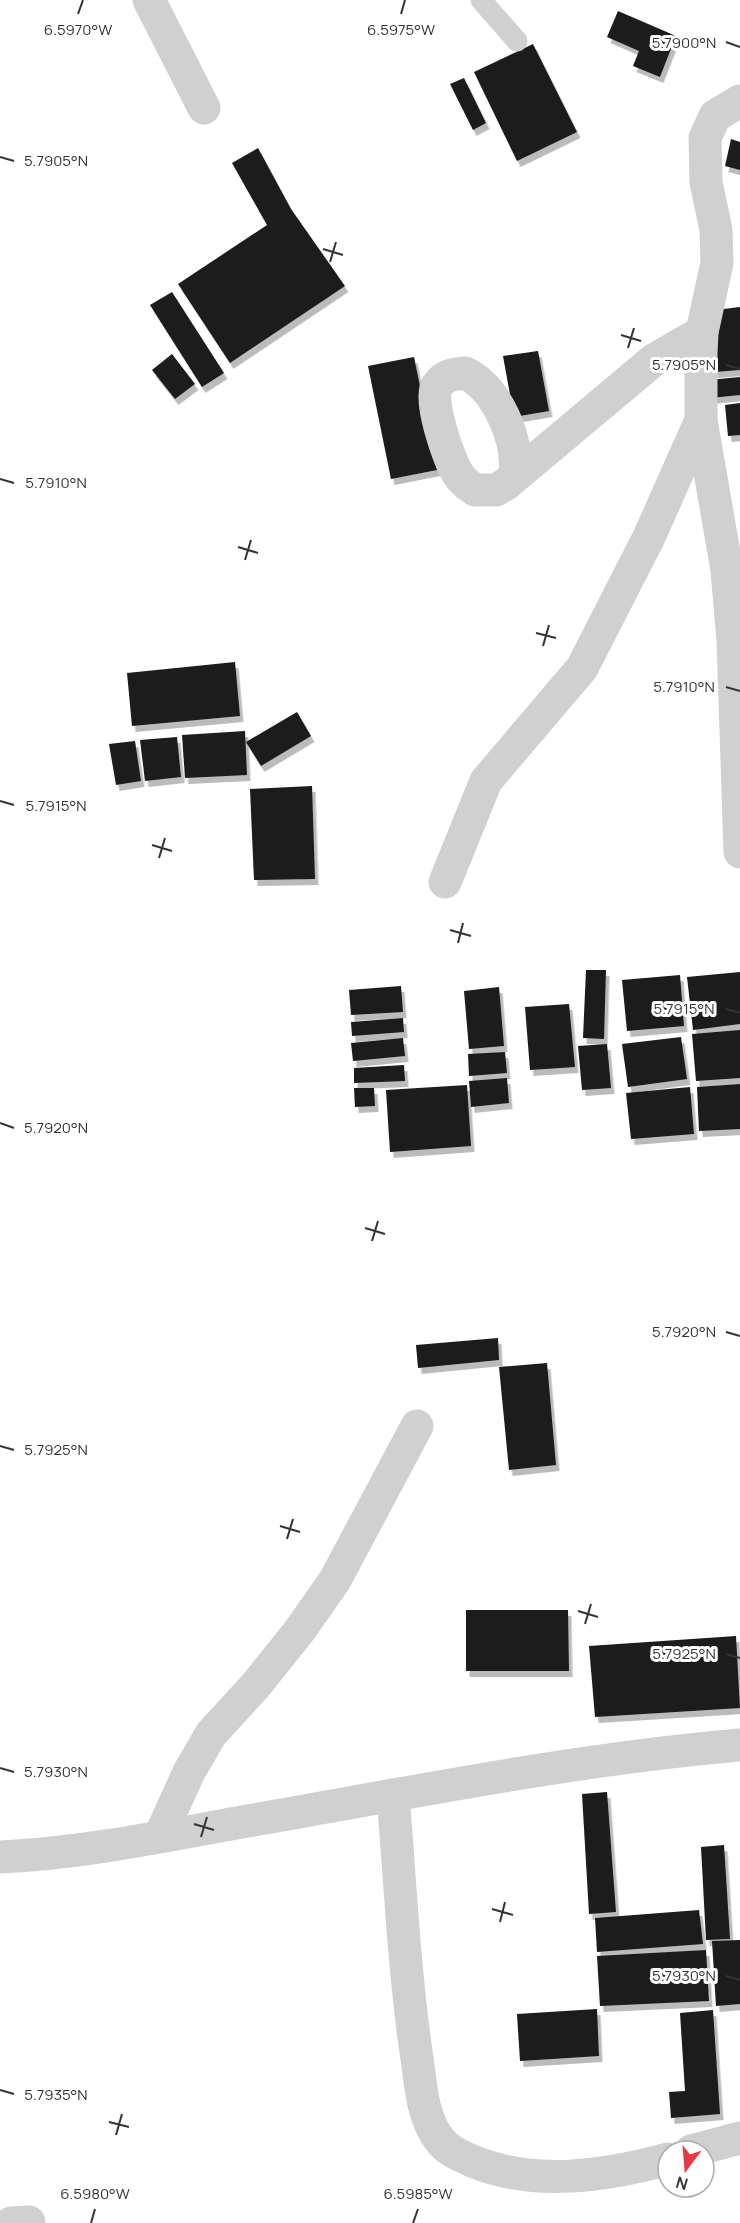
<svg xmlns="http://www.w3.org/2000/svg" width="740" height="2223" viewBox="0 0 740 2223" font-family="Manrope,sans-serif">
	<style>
		.building { fill: #1a1a1a; filter: url(#shadow) }
		.lines { fill: none; stroke-linecap: round; stroke-linejoin: round }
		.service { stroke: #d0d0d0; stroke-width: 21 }
		.minor { stroke: #d0d0d0; stroke-width: 33 }
		.ticks { fill: none; stroke: #333; stroke-width: 2 }
		.ticks-label { font-size: 15px; text-anchor: middle; fill: #333; stroke: #fff; stroke-width: 6; stroke-linejoin: round; paint-order: stroke }
	</style>
	<defs>
		<filter id="shadow"><feDropShadow dx="3.5" dy="6" stdDeviation="0" flood-color="#0004"/></filter>
	</defs>
	<rect width="100%" height="100%" fill="#fff"/>
	<g class="building">
		<path d="M618 11 676 36 660 77 633 66 639 51 607 37Z"/>
		<path d="M533 44 577 132 517 161 474 72Z"/>
		<path d="M464 78 486 123 473 130 450 84Z"/>
		<path d="M731 139 740 142V170L725 166Z"/>
		<path d="M258 148 291 209 345 286 230 363 178 284 267 225 232 163Z"/>
		<path d="M172 292 224 373 202 387 150 305Z"/>
		<path d="M740 307V370L714 372 707 311Z"/>
		<path d="M538 351 549 411 514 417 503 356Z"/>
		<path d="M172 354 195 384 175 399 152 370Z"/>
		<path d="M414 357 437 470 391 479 368 366Z"/>
		<path d="M740 377V395L710 398 708 380Z"/>
		<path d="M740 403V435L728 436 725 405Z"/>
		<path d="M235 662 240 716 132 726 127 673Z"/>
		<path d="M297 712 311 736 261 766 246 742Z"/>
		<path d="M245 731 247 775 185 778 182 735Z"/>
		<path d="M177 737 181 777 145 781 140 740Z"/>
		<path d="M135 741 141 781 116 785 109 744Z"/>
		<path d="M312 786 315 879 254 880 250 789Z"/>
		<path d="M586 970H606L604 1039 583 1038Z"/>
		<path d="M740 972V1024L693 1030 687 977Z"/>
		<path d="M680 975 684 1026 627 1031 622 980Z"/>
		<path d="M401 986 403 1012 351 1015 349 990Z"/>
		<path d="M499 987 504 1046 469 1049 464 991Z"/>
		<path d="M569 1004 575 1067 530 1070 525 1007Z"/>
		<path d="M403 1018 404 1032 352 1036 351 1022Z"/>
		<path d="M740 1030V1078L696 1081 692 1034Z"/>
		<path d="M681 1037 687 1079 628 1087 622 1044Z"/>
		<path d="M403 1038 405 1056 353 1061 351 1043Z"/>
		<path d="M607 1044 611 1088 582 1090 578 1046Z"/>
		<path d="M505 1052 507 1073 469 1076 468 1054Z"/>
		<path d="M404 1065 405 1081 354 1083V1068Z"/>
		<path d="M507 1078 509 1103 471 1107 469 1081Z"/>
		<path d="M740 1084V1129L699 1131 697 1087Z"/>
		<path d="M467 1085 471 1146 390 1152 386 1090Z"/>
		<path d="M690 1087 694 1134 631 1139 626 1093Z"/>
		<path d="M354 1088H374L375 1106 355 1107Z"/>
		<path d="M498 1338 499 1360 418 1368 416 1345Z"/>
		<path d="M547 1363 556 1465 509 1470 499 1367Z"/>
		<path d="M466 1610H568L569 1671H466Z"/>
		<path d="M736 1636 740 1708 595 1717 589 1646Z"/>
		<path d="M607 1792 616 1912 589 1914 582 1794Z"/>
		<path d="M724 1845 730 1939 706 1940 701 1847Z"/>
		<path d="M699 1910 703 1944 597 1952 595 1918Z"/>
		<path d="M740 1940V2004L716 2006 712 1941Z"/>
		<path d="M706 1950 709 2001 600 2006 597 1956Z"/>
		<path d="M597 2009 599 2056 520 2061 517 2014Z"/>
		<path d="M713 2010 720 2114 671 2118 669 2092 685 2091 680 2013Z"/>
	</g>
	<g class="lines">
		<path class="service" d="M481 0 517 41"/>
		<g class="minor">
			<path d="M149 0 204 108"/>
			<path d="M740 101 715 116 705 138 706 182 716 230 717 263 702 332 701 353V420L727 570 733 640 740 852"/>
			<path d="M515 474C519 440 497 388 465 373 453 374 444 375 437 386 428 400 449 460 458 474 462 481 469 486 475 490H496L506 484 655 359 702 332"/>
			<path d="M445 882 486 781 582 668 649 537 701 420"/>
			<path d="M393 1795C400 1881 404 1967 416 2052 421 2082 421 2115 439 2139 448 2151 459 2155 472 2161 534 2187 606 2176 668 2159"/>
			<path d="M160 1836 189 1772 211 1734 256 1685 300 1630 335 1580 417 1426"/>
			<path d="M0 1857C89 1853 178 1833 265 1818 423 1790 580 1759 740 1745"/>
			<path d="M691 2151 740 2138"/>
			<path d="M11 2223 29 2222"/>
		</g>
	</g>
	<path class="ticks" d="M78 14 83 0M401 14 405 0M726 42 740 47M0 157 14 161M323 249 343 255M330 262 336 242M621 335 641 341M628 348 634 328M726 365 740 369M0 479 14 483M238 547 258 553M245 560 251 540M536 633 556 638M543 646 549 625M726 687 740 691M0 801 14 805M152 845 172 851M159 858 165 838M450 930 471 936M458 943 463 923M726 1009 740 1013M0 1123 14 1128M365 1228 385 1234M372 1241 378 1221M726 1332 740 1336M0 1446 14 1450M280 1526 300 1532M287 1539 293 1519M578 1611 598 1617M585 1624 591 1604M726 1654 740 1658M0 1768 14 1772M194 1824 214 1830M201 1837 207 1817M492 1909 513 1915M500 1922 505 1902M726 1976 740 1980M0 2090 14 2094M109 2122 129 2127M116 2135 122 2114M91 2223 95 2209M413 2223 418 2209"/>
	<g class="ticks-label">
		<text x="78" y="35">6.5970°W</text>
		<text x="401" y="35">6.5975°W</text>
		<text x="684" y="48">5.7900°N</text>
		<text x="56" y="166">5.7905°N</text>
		<text x="684" y="370">5.7905°N</text>
		<text x="56" y="488">5.7910°N</text>
		<text x="684" y="692">5.7910°N</text>
		<text x="56" y="811">5.7915°N</text>
		<text x="684" y="1014">5.7915°N</text>
		<text x="56" y="1133">5.7920°N</text>
		<text x="684" y="1337">5.7920°N</text>
		<text x="56" y="1455">5.7925°N</text>
		<text x="684" y="1659">5.7925°N</text>
		<text x="56" y="1777">5.7930°N</text>
		<text x="684" y="1981">5.7930°N</text>
		<text x="56" y="2100">5.7935°N</text>
		<text x="95" y="2199">6.5980°W</text>
		<text x="418" y="2199">6.5985°W</text>
	</g>
	<g transform="translate(686 2169) rotate(196)"><circle r="28" fill="#ffffff" stroke="#adadad" stroke-width="1.5"/>
	<path d="M0-4.5L10 22L0 15L-10 22Z" fill="#e63946"/>
	<text y="-9" font-size="16" font-weight="bold" text-anchor="middle" fill="#333333">N</text>
	</g>
</svg>
